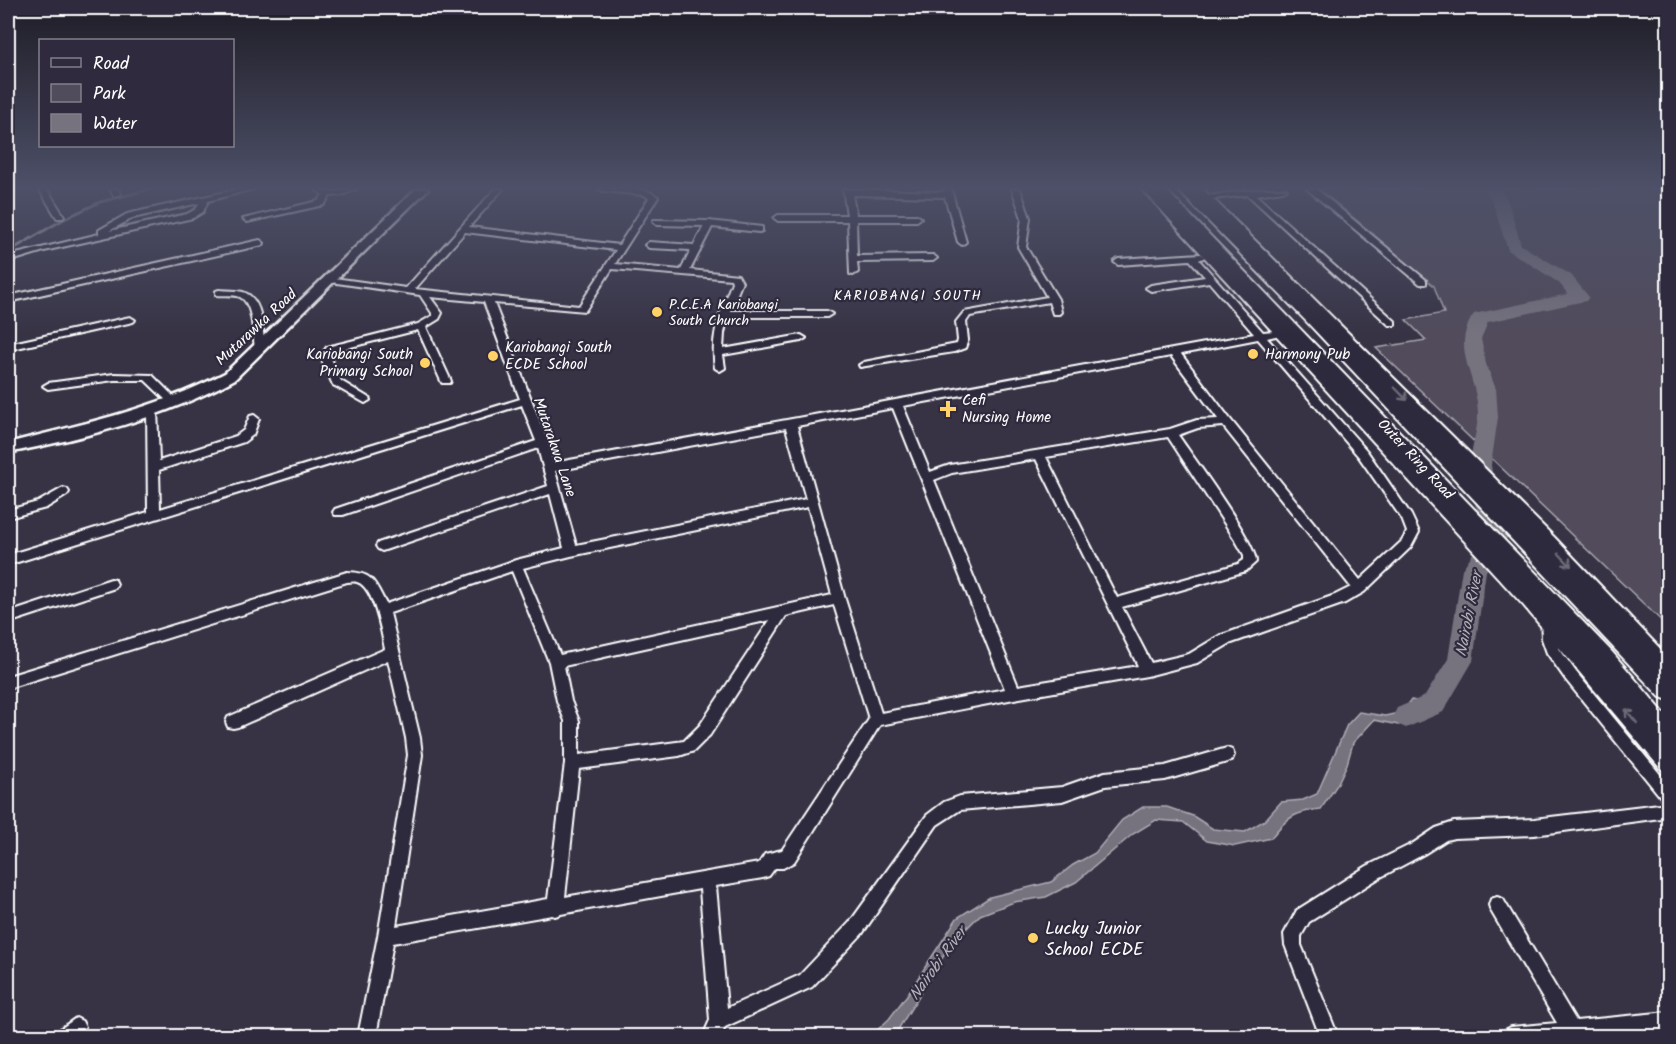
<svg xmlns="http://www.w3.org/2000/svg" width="1676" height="1044" viewBox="0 0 1676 1044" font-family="Kalam,sans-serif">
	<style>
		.green { fill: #514c5c; stroke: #a8a6ae; stroke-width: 1.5 }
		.water { fill: #76737f; stroke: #adabb2; stroke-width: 1.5 }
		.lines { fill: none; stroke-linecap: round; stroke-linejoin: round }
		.stream { stroke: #adabb2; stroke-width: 3 }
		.river { fill: #76737f; fill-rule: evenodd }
		.minor-casing { stroke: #fff; stroke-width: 4 }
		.tertiary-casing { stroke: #fff; stroke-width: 5 }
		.secondary-casing { stroke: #fff; stroke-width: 4 }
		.primary-casing { stroke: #fff; stroke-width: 4 }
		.minor { fill: #2f2a3d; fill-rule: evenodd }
		.tertiary { fill: #2f2a3d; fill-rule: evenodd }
		.secondary { fill: #2f2a3d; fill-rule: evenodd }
		.primary { fill: #2f2a3d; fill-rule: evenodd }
		.oneway { stroke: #6d6a77 }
		.poi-dot { fill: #ffd166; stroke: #2f2a3d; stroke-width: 2 }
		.labels { text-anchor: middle; stroke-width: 4.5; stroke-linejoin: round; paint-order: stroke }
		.far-neighbourhood-label { font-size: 14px; letter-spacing: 1.5px; fill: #fff; stroke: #2f2a3d }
		.far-poi-label { font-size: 14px; fill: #fff; stroke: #2f2a3d; text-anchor: start }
		.street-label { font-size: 15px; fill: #fff; stroke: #2f2a3d }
		.poi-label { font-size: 15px; fill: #fff; stroke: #2f2a3d; text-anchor: start }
		.water-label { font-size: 16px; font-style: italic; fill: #b4b2b9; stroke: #2f2a3d }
		.near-poi-label { font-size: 18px; fill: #fff; stroke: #2f2a3d; text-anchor: start }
	</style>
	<rect width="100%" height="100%" fill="#373345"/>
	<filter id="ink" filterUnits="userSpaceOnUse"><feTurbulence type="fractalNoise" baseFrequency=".0167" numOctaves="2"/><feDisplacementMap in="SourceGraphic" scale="12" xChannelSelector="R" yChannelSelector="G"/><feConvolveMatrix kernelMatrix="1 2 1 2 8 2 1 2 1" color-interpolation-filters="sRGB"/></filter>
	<g filter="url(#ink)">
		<path class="green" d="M1320 189H1668V627L1376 348 1426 340 1406 320 1444 313 1434 286Z"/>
		<path class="water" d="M1411 700 1434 704 1422 720 1398 725 1374 720 1353 743 1347 764 1337 785 1321 809C1295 812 1287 817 1271 838L1235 846 1207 841 1183 822 1156 820 1133 834 1076 882 1046 897 1014 902 980 915 951 944 894 1036H871L889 1019 907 995 957 918 990 897 1051 882 1073 865 1095 853 1122 820 1143 807H1167L1193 816 1213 829 1245 832 1265 820 1281 802 1303 800 1317 794 1347 725 1359 712 1385 716 1403 712Z"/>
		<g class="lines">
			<path class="stream" d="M8 252 64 219 100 202 151 189"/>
			<path class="river" d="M1484 189H1500L1508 201 1521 245 1571 275 1589 297 1586 301 1580 302 1488 322 1481 339 1486 364 1496 389 1498 417 1491 465 1497 509 1511 532 1486 571 1473 661 1443 712 1406 728 1397 724 1393 716 1397 708 1425 696 1448 659 1462 569 1488 532C1476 512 1467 486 1470 462 1472 447 1477 431 1478 416 1479 378 1449 349 1474 314L1568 294 1559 283 1508 250 1492 201Z"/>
			<g class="minor-casing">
				<g id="minor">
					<path d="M39 189H47L64 216 63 218H57Z"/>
					<path d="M110 189H118L121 194 114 196Z"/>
					<path d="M239 189H254L208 201 203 212 193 218 44 251 8 262V256L99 234V230L127 214ZM199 203 196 209 187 214 109 231 133 218Z"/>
					<path d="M315 189 331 192 357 189 342 195 330 196 324 205 247 222 243 219 318 201 323 195Z"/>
					<path d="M495 189H503L469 227 619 245 649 198 644 195 603 191 599 189C618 189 643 185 658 197L615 264 681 270 691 250 649 248 645 245 649 242 694 245 704 226 657 225 653 222 654 220 709 221 762 227V231L759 232 712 227 690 270 738 275 742 282 730 311H827L832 314 827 317H728L724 333 723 349 801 335 806 338 801 341 723 355 725 368 720 371 715 368C710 334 720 313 732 282L731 279 612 269 585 311 494 303 548 443 553 463 1254 334 1209 282 1151 291 1146 288 1151 285 1205 277 1190 260 1118 265 1114 262 1118 259 1201 254 1205 257 1199 260 1263 332 1284 330V334L1267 338 1367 451 1411 515 1419 532 1411 547 1364 592 1345 603 1229 644 1197 663 1147 676 1014 699 880 725 794 862 783 868H775L769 876 763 878 716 886 727 1008 800 975 850 922 927 815 944 802 960 796 1062 787 1105 772 1165 766 1227 748 1232 750 1234 755 1232 760 1227 762 1165 780 1105 786 1062 801 960 810 937 825 862 934 812 987 725 1027 721 1036H703L710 1020 700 889 561 914 555 916 552 915 393 943 376 1036H358L378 936 408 755 406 738 388 660 238 727 233 728 228 727 226 722 228 717 385 649C382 634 374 586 357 582 354 581 350 582 347 582L8 688V676L347 572C373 572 375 583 386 604L516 560 564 548 550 494 382 551 378 549 376 546 378 543 548 486 538 448 343 515H335L333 512 335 509 536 441 522 405 8 565V555L148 512 147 409 148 407 152 405 157 409 159 461 236 436 244 430 250 416 254 415 259 419 253 435 244 442 159 470 160 509 520 399 484 302 430 297 442 313 439 319 426 327 451 381 450 383H442L441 381 418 330 335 351 330 356 341 381 369 398 370 400 365 403 333 385 320 356 327 347 418 324 432 316V313L420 295 330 282 325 279 327 277 406 288ZM465 232 616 250 579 306 415 289ZM1258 339 1359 457 1402 519 1407 532 1402 541 1360 580 1230 419 1181 354ZM1171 356 1218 419 1197 420 1170 429 950 465 930 472 903 406ZM893 408 1005 689 881 713 845 599 797 426ZM1223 426 1351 587 1335 595 1219 636 1189 654 1151 663 1122 607 1246 571 1256 562C1256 542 1193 457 1178 435L1198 428ZM786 428 806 499 576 545 555 471ZM1168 437 1236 541 1244 555V560L1238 564 1117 598 1046 457ZM1036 459 1138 666 1018 686 934 480 952 473ZM808 507 832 595 560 655 523 568 571 556ZM512 571 549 662 557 701 565 721V763L548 899 396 926 422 755 420 738 390 613ZM834 605 869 719 782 850 765 854 759 863 565 897 579 769 679 756 694 751 710 735 786 616ZM770 620 700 725 684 741 579 755V721L571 701 564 666Z"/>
					<path d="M843 189 944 192 943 189H951L966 242 962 245 958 242 945 197 852 195 856 215H917L921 218 917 221H856L857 256 933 255 937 258 933 261 857 262 858 272 853 275 850 274 848 221H778L774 218 778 215H847Z"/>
					<path d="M1012 189H1020L1030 218 1026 247 1058 299 1061 312 1059 314H1053L1049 302 970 316 966 322 968 340 965 348 954 352 860 367 859 365 864 362 957 344 958 340 956 322 964 312 1047 297 1018 247 1022 218Z"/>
					<path d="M1262 189H1287L1283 191 1256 195 1395 321V325H1389L1248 195 1205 200 1201 198 1205 196Z"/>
					<path d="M1307 189H1316L1426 280V284H1420Z"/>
					<path d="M260 240 264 243 263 245 8 302V296Z"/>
					<path d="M219 290C227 291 235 290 243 292 264 299 262 331 265 348L264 350 260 351 255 348C253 335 253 303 240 297 233 294 223 296 216 295V291Z"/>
					<path d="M130 317 135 320 133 322 8 350V344Z"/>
					<path d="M114 374 152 375 179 402 178 404H170L145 380H114L48 389 43 386 48 383Z"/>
					<path d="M63 488 67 489 69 492 67 495 46 508 8 518V510L38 502Z"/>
					<path d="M111 579 115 580 117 584 115 588 8 623V613Z"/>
					<path d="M1548 614 1553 615 1555 619 1558 647 1576 672 1668 784V802L1663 800 1566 680 1547 653 1542 639 1541 619 1543 615Z"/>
					<path d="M1668 803V817L1534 835 1454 838 1446 840 1424 854 1379 878 1309 922 1301 936V945L1338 1036H1320L1285 945 1284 934 1297 910 1367 866 1412 844 1436 828 1454 822 1534 819Z"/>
					<path d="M1497 897 1503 899 1576 1021 1668 1012V1030L1600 1036H1502L1505 1030 1511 1027 1557 1023 1491 911 1489 905 1491 899Z"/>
					<path d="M76 1018 82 1021 85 1027C80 1040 68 1036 56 1036L59 1030Z"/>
				</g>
			</g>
			<g class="tertiary-casing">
				<path id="tertiary" d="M416 189H428L235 379C166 417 85 438 8 453V443C82 424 156 409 225 373Z"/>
			</g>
			<g class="secondary-casing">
				<g id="secondary">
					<path d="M1142 189H1155L1538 596 1668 745V771L1660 768 1524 606Z"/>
					<path d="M1190 189H1203L1554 537 1668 657V679L1661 676 1542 547Z"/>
				</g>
			</g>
			<g class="primary-casing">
				<g id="primary">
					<path d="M1151 189H1165L1612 652 1668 718V744L1660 741 1596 666 1514 575Z"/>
					<path d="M1177 189H1191L1318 315 1668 675V700L1660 697 1306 321Z"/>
				</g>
			</g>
			<use href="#minor" class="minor"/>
			<use href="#tertiary" class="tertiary"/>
			<use href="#secondary" class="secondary"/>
			<use href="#primary" class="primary"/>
		</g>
		<defs><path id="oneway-shaft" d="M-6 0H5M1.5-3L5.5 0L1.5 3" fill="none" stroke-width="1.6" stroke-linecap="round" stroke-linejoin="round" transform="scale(1.5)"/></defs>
		<g class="oneway">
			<use href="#oneway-shaft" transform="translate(1401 394) rotate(46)"/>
			<use href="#oneway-shaft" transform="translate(1565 560) rotate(46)"/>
			<use href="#oneway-shaft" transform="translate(1631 716) rotate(-130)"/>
		</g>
	</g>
	<linearGradient id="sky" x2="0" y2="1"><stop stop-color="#1e1c26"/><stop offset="0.56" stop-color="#4d5068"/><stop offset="1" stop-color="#4d5068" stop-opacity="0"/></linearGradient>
	<rect width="1676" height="335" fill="url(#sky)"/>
	<g class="poi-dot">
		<circle cx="657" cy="312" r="6"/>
		<circle cx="1253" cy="354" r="6"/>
		<circle cx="493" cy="356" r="6"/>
		<circle cx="425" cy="363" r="6"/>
		<path d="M945 400h6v6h6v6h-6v6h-6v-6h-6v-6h6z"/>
		<circle cx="1033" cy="938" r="6"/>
	</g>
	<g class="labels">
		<g class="far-neighbourhood-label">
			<text x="908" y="300">KARIOBANGI SOUTH</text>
		</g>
		<g class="far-poi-label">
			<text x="669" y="309">P.C.E.A Kariobangi<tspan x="669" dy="16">South Church</tspan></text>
		</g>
		<g class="street-label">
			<text transform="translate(256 327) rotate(-43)" y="5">Mutarawka Road</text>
			<text transform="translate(555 447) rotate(71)" y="5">Mutarakwa Lane</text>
			<text transform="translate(1416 459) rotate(47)" y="5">Outer Ring Road</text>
		</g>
		<g class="poi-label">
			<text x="505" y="352">Kariobangi South<tspan x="505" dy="17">ECDE School</tspan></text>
			<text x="413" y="359" text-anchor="end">Kariobangi South<tspan x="413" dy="17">Primary School</tspan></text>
			<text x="1265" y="359">Harmony Pub</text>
			<text x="962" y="405">Cefi<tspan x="962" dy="17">Nursing Home</tspan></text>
		</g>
		<g class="water-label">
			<text transform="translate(1468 614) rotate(-79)" y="6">Nairobi River</text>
			<text transform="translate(937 963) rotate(-54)" y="6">Nairobi River</text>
		</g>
		<g class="near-poi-label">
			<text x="1045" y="934">Lucky Junior<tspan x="1045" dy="21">School ECDE</tspan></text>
		</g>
	</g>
	<rect width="1676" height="1044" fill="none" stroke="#2f2a3d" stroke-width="30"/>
	<rect x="15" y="15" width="1646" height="1014" fill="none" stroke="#fff" stroke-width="2" filter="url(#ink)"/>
	<rect x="39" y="39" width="195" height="108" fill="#2f2a3d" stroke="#827f8b" stroke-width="1.5"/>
	<rect x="51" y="58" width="30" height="9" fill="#2f2a3d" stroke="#827f8b" stroke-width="1.5"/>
	<text x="93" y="69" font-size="18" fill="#ffffff">Road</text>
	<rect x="51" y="84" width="30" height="18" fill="#514c5c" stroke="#827f8b" stroke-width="1.5"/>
	<text x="93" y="99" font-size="18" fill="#ffffff">Park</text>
	<rect x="51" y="114" width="30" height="18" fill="#76737f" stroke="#827f8b" stroke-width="1.5"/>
	<text x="93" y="129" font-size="18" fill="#ffffff">Water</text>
</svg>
